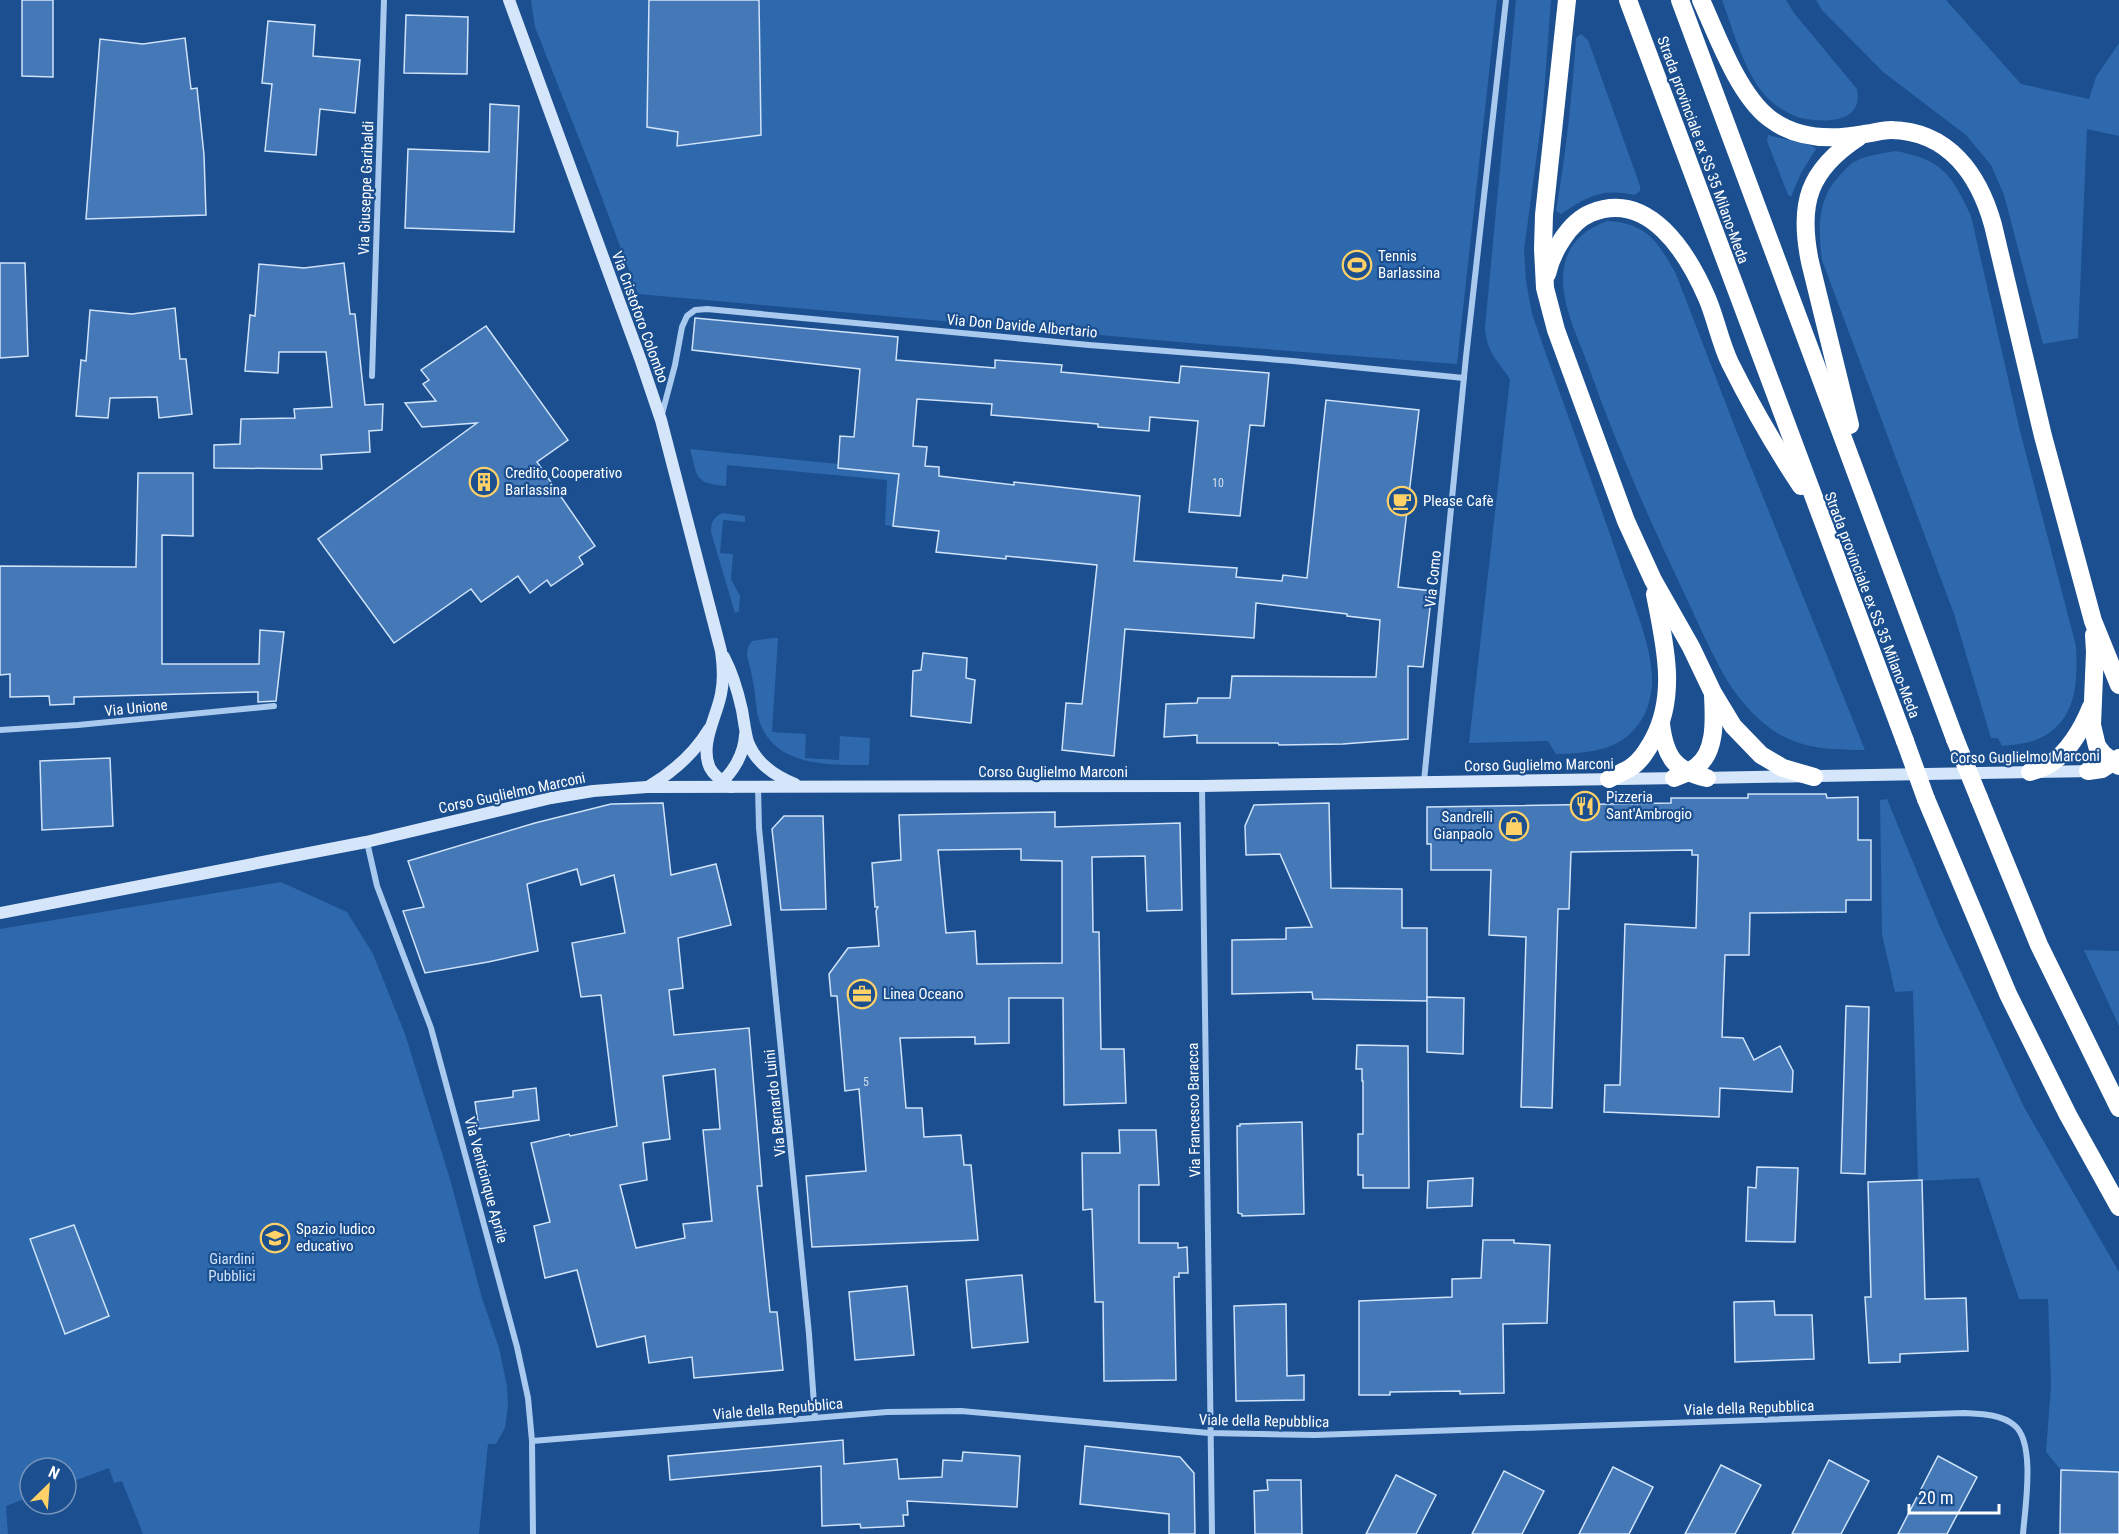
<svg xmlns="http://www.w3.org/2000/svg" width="2119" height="1534" viewBox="0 0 2119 1534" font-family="'Roboto Condensed',sans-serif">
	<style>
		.green { fill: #2e69ad }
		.building { fill: #4478b7; stroke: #cfe3fa; stroke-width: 1.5; fill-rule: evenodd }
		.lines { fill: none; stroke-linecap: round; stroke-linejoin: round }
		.street { stroke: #a9c9ee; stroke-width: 6 }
		.secondary { stroke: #d6e6fa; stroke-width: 12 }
		.highway { stroke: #fff; stroke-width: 18 }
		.highway-bridge { stroke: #fff; stroke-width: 18 }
		.labels { text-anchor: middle; stroke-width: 4.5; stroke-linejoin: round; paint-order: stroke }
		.number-label { font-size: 12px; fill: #d0dded }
		.street-label { font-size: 15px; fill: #fff; stroke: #1b4f8f }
		.poi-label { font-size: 15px; fill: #fff; stroke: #1b4f8f; text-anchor: start }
		.park-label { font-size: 15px; fill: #cfe3fa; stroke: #1b4f8f }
	</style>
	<rect width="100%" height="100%" fill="#1b4f8f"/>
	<g class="green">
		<path d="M531 0H1497L1457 364 1201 344 638 294 593 174 535 27Z"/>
		<path d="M1516 0H1551L1543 109 1524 250 1526 281 1532 314C1561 398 1592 480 1620 564 1631 597 1651 643 1652 677 1653 689 1649 707 1643 717 1624 751 1591 753 1556 754L1548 741 1469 743 1510 379C1497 360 1486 351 1485 327Z"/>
		<path d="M1722 0H1786L1794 13 1857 89C1864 124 1824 123 1801 118 1792 116 1779 108 1772 102 1746 80 1734 32 1722 0Z"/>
		<path d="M1816 0H1946L2021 84 2089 99 2096 77 2119 43V136L2087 129 2078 338 2043 344 2004 195 1991 165 1966 135 1883 72 1822 10Z"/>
		<path d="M1581 34 1588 40 1640 186V191L1635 195C1601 188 1588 196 1561 214L1556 211C1566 153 1572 97 1576 38Z"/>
		<path d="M1768 135 1813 146 1816 149 1801 173 1791 197 1788 195 1767 141Z"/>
		<path d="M1895 151C1942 159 1952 175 1971 216L2020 431 2076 646C2078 687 2076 727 2030 742 2021 744 2011 745 2002 746L1998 738H1991L1954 614 1822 260C1818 229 1817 199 1840 175 1844 171 1849 165 1854 162 1866 155 1881 154 1895 151Z"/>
		<path d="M1607 221C1647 223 1658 242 1676 274L1736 430 1865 750C1830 750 1795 749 1766 725 1752 714 1740 700 1730 685 1712 656 1698 622 1683 591 1648 517 1615 442 1588 365 1578 338 1562 306 1563 277 1564 247 1581 231 1607 221Z"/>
		<path d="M690 449 838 464V468L899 472 893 526 885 525 887 480 727 465 726 486C694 483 698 478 690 449Z"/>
		<path d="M723 513 745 516V522L723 520 720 553 733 554 731 579 740 596 739 611 735 613 711 532C711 522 713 517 723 513Z"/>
		<path d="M773 638H778L772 732 806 734 805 758 839 760 840 736 870 738 869 765C830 765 776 767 760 723 756 712 756 699 754 687 752 676 750 666 747 655L748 647 752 641Z"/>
		<path d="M1887 799 1939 925 2024 1107 2119 1272V1472L2061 1470 2046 1452 2051 1386 2048 1299H2019L1979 1178 1918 1181 1913 991 1895 992 1882 934 1880 800Z"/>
		<path d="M281 882 347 912 373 954 405 1034 450 1179 482 1298 499 1348 507 1386 508 1406 505 1428 496 1444H488L479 1534H143L122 1481 114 1483 109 1468 66 1484V1468H30V1497L6 1506 8 1534H0V929Z"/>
		<path d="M2084 950 2119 951V1026Z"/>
	</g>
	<g class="building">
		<path d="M22 0H53V77L22 76Z"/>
		<path d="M649 0H759L761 135 677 146 678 132 647 127Z"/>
		<path d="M406 15 468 17 467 74 404 73Z"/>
		<path d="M268 21 315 25 313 56 360 60 355 113 320 109 316 155 265 151 272 84 262 83Z"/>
		<path d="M185 38 191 89 197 88 204 155 206 215 86 219 100 39 143 44Z"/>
		<path d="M490 104 519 106 514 232 405 228 408 149 489 152Z"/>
		<path d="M0 263H25L28 356 0 358Z"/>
		<path d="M344 263 350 314H355L365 405 383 404 382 430 369 431 370 452 321 455 322 469 214 468V445L240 444 241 419 295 418 294 409 332 407 326 352H279L278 373 245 371 250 315 255 316 259 264 304 268Z"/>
		<path d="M175 308 180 359H186L192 414 159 418 157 397 110 398 108 418 76 416 81 360 86 361 90 310 132 314Z"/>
		<path d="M695 318 898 337 896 360 995 368V360L1062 365 1061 372 1179 383 1181 366 1269 373 1264 426 1250 425 1240 516 1189 512 1198 421 1150 417 1149 431 1098 427V424L991 415 992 404 917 399 913 446 927 447 925 466 939 467V476L1014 485V482L1140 496 1134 561 1237 568 1236 577 1282 581 1283 575 1307 578 1326 400 1419 410 1398 587 1432 591 1423 667 1408 666V739L1343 744 1279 745 1278 743H1197V735L1164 737 1166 704 1197 703 1198 698H1230L1232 676 1376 677 1380 620 1347 616V614L1256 603 1254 638 1125 629 1114 756 1062 750 1066 703 1082 704 1097 565 1006 556V559L936 552 939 531 893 526 899 474 838 468 840 436 854 437 860 369 692 350Z"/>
		<path d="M486 326 568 440 537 462 595 546 579 557 583 564 551 586 547 580 530 593 518 576 481 602 471 589 394 643 318 539 477 423 422 427 405 403 436 401 423 384 429 380 421 370Z"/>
		<path d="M138 473H193V536L162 535V664H259L260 630 284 632 276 701 258 702V692L74 697V704L50 705 49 696 10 697V674L0 675V566L136 567Z"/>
		<path d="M923 653 967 658 966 678 975 680 971 723 911 716 913 671 921 670Z"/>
		<path d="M110 758 113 826 42 830 40 761Z"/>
		<path d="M1748 794H1826L1827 798 1858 797V840H1871V900H1846V912L1750 913 1749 955H1725L1722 1037 1743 1038 1754 1060 1780 1046 1793 1071 1792 1092 1720 1088 1719 1117 1604 1112 1605 1085H1620L1625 924 1696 928 1698 855H1692V850L1571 852 1569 909H1558L1552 1108 1521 1107 1526 937 1489 935 1491 870H1431V844H1427V807L1671 803V798H1748Z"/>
		<path d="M663 803 671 875 716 864 731 925 678 938 683 988 669 990 674 1035 749 1028 762 1186H757L770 1312H777L783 1370 694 1378 692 1357 649 1363 645 1336 597 1347 577 1270 545 1278 534 1226 550 1222 531 1143 569 1134 570 1136 617 1126 601 995 581 997 572 943 625 933 614 875 581 885 577 869 527 884 538 951 488 962 425 973 403 911 424 907 408 861 535 823 611 804ZM715 1069 720 1129 703 1130 712 1221 683 1224 685 1238 636 1248 620 1185 647 1180 643 1143 670 1139 663 1076Z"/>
		<path d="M1329 803 1331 888 1402 889V928H1427V1001L1313 999 1312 992 1232 994V940L1286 939V928L1312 927 1280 854 1246 855 1245 826 1254 805Z"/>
		<path d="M1055 812V827L1180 823 1182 910 1147 911 1145 856 1092 857 1093 932H1099L1101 1049H1124L1126 1103 1064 1105 1063 998H1009V1043L975 1044V1037L900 1038 906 1108H922L924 1137 961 1135 964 1165H971L978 1240 812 1247 806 1176 866 1171 859 1089 845 1091 837 996H831L829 974 848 948 879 946 876 911 878 907H875L872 863 901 860 899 815ZM1021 849V860L1062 861V963L977 964 975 931 946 933 938 850Z"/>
		<path d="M784 816H823L826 909 781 910 772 829Z"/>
		<path d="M1427 997 1464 998 1463 1054 1427 1052Z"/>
		<path d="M1846 1006 1869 1007 1865 1174 1841 1173Z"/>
		<path d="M1357 1045 1408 1046 1409 1188H1363V1175H1358V1134H1363V1081H1362V1069H1356Z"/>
		<path d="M536 1088 539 1120 479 1129 475 1102 513 1097V1091Z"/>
		<path d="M1302 1122 1304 1214 1242 1216V1214L1238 1213 1237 1126H1240V1124Z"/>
		<path d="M1119 1130H1156L1159 1185H1139V1243H1178V1248L1187 1247 1188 1273H1179V1277H1174L1176 1380 1104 1381 1103 1302H1095L1092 1209 1083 1210 1082 1153H1120Z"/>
		<path d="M1757 1167 1798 1168 1795 1242 1746 1241 1748 1187 1756 1188Z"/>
		<path d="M1473 1178 1472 1206 1427 1208 1428 1181Z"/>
		<path d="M1922 1180 1925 1299 1966 1298 1968 1351 1900 1354V1362L1869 1363 1865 1297H1871L1868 1182Z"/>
		<path d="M74 1225 109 1316 65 1334 30 1239Z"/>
		<path d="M1483 1240H1514V1243L1550 1245 1547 1323 1503 1324 1504 1393 1460 1394V1391L1390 1392V1395H1359V1301L1452 1297V1279L1481 1278Z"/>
		<path d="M1022 1275 1028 1342 972 1348 966 1280Z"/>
		<path d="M907 1286 914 1355 855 1360 849 1292Z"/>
		<path d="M1774 1301 1775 1315H1812L1814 1359 1735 1362 1734 1302Z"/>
		<path d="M1286 1304 1287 1376 1304 1375V1400L1236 1401 1234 1306Z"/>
		<path d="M843 1440 844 1464 897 1459 899 1479 942 1477 943 1460 962 1461 963 1452 1020 1456 1017 1507 907 1501 908 1515H903L904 1526 861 1528 860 1524 822 1526 821 1466 670 1480 668 1456Z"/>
		<path d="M1085 1446 1180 1457 1194 1473 1195 1534H1169V1514L1080 1504Z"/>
		<path d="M1938 1456 1977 1477 1947 1534H1898Z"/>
		<path d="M1829 1460 1869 1481 1841 1534H1792Z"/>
		<path d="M1721 1465 1761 1485 1735 1534H1685Z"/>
		<path d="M1613 1467 1653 1487 1629 1534H1579Z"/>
		<path d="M2061 1470 2119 1472V1534H2060Z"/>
		<path d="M1504 1471 1544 1491 1522 1534H1472Z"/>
		<path d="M1396 1475 1436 1495 1416 1534H1366Z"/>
		<path d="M1267 1480H1301L1302 1534H1255L1254 1491 1268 1490Z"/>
	</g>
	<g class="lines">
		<g class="street">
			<path d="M372 376 384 0"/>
			<path d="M662 414 675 365 682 327 687 316 695 310 707 309 1089 345 1293 361 1464 378"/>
			<path d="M0 730 78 725 274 706"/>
			<path d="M1424 781 1466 357 1506 0"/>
			<path d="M1202 786 1212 1534"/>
			<path d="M758 787 759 828 809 1334 815 1418"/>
			<path d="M367 842 377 886 431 1028 517 1347 528 1398 532 1441 533 1534"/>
			<path d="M532 1441 887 1412 961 1411 1209 1433 1315 1435 1964 1413C1981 1414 2001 1414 2014 1425 2036 1442 2025 1508 2023 1534"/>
		</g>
		<g class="secondary">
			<path d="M509 0 641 361 661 420 721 651C723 665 724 680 721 694 717 716 699 745 710 768 714 776 723 782 731 787"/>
			<path d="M724 657C733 674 738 692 742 710 744 721 745 732 748 742 756 763 775 776 795 784"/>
			<path d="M1701 778 2095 771"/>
			<path d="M719 784C733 773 744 754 745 735"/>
			<path d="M648 787C673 772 694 754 709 729"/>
			<path d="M0 913 366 842 551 798 593 791 647 787 1202 786 1681 778"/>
		</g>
		<g class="highway">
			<path d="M1567 0 1544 215 1543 249 1545 288 1556 330 1626 521 1653 580 1691 647 1713 693 1733 726 1761 755 1783 768 1814 777"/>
			<path d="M1628 0 1905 741"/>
			<path d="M1680 0 1955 739"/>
			<path d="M1701 0C1717 35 1738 94 1769 118 1796 139 1832 140 1864 134 1873 133 1883 130 1891 130 1949 131 1979 175 1993 225L2043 436 2093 621 2119 685"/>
			<path d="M1547 274C1552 252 1569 222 1591 213 1649 189 1688 254 1707 298 1716 319 1720 342 1730 363 1751 405 1775 447 1801 486"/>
			<path d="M1850 425 1810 262C1798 204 1808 170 1859 137"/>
			<path d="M2094 635 2095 652 2092 725 2097 746 2103 754 2119 766"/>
			<path d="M1661 724C1665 757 1675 771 1707 778"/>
			<path d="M2088 771 2102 769 2119 758"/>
			<path d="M2030 772C2036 770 2043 768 2048 765 2068 754 2083 727 2091 707"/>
			<path d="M1674 778C1681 775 1690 772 1696 767 1717 752 1714 717 1713 695"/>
			<path d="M1609 779C1616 775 1623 772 1630 768 1641 761 1647 750 1653 740 1678 694 1664 642 1655 594"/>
			<path d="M1979 798 2039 945 2119 1108"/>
			<path d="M1926 799 2008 994 2068 1115 2119 1207"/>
		</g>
		<g class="highway-bridge">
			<path d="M1955 739 1979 798"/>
			<path d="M1905 741 1926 799"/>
		</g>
	</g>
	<defs>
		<g id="stadium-ring" transform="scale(1.5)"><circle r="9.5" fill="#1b4f8f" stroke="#ffd166" stroke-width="1.5"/><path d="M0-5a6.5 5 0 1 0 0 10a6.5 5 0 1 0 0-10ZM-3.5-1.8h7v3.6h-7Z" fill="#ffd166"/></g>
		<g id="building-ring" transform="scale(1.5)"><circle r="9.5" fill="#1b4f8f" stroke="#ffd166" stroke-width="1.5"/><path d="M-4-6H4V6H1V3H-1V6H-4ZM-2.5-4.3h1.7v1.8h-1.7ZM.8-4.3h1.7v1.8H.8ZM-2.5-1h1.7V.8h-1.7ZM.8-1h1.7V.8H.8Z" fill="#ffd166"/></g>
		<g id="cafe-ring" transform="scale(1.5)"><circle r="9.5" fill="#1b4f8f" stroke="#ffd166" stroke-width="1.5"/><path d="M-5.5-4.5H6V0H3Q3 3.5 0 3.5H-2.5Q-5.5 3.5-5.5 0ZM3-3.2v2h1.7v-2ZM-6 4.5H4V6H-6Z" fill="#ffd166"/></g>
		<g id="restaurant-ring" transform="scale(1.5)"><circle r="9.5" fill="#1b4f8f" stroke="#ffd166" stroke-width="1.5"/><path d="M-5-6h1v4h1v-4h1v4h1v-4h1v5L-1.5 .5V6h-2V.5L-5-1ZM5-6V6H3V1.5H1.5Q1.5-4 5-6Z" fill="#ffd166"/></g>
		<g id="shop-ring" transform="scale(1.5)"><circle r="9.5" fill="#1b4f8f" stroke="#ffd166" stroke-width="1.5"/><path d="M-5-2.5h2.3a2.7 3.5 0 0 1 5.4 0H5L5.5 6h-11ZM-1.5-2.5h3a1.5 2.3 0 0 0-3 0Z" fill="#ffd166"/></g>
		<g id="office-ring" transform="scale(1.5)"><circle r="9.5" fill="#1b4f8f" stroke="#ffd166" stroke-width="1.5"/><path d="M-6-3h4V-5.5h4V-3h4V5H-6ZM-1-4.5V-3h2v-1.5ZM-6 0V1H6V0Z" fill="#ffd166"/></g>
		<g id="school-ring" transform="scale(1.5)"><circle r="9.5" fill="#1b4f8f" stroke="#ffd166" stroke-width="1.5"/><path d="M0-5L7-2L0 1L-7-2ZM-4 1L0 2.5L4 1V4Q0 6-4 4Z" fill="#ffd166"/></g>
	</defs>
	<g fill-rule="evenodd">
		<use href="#stadium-ring" x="1357" y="265"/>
		<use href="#building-ring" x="484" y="482"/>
		<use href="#cafe-ring" x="1402" y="501"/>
		<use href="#restaurant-ring" x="1585" y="806"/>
		<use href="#shop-ring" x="1514" y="826"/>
		<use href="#office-ring" x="862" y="994"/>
		<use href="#school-ring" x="275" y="1238"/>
	</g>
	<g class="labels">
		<g class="number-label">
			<text x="1218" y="487">10</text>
			<text x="866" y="1086">5</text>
		</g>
		<g class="street-label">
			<text transform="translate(1703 150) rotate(70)" y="5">Strada provinciale ex SS 35 Milano-Meda</text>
			<text transform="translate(366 188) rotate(-88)" y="5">Via Giuseppe Garibaldi</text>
			<text transform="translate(640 317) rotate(70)" y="5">Via Cristoforo Colombo</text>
			<text transform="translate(1022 326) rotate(5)" y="5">Via Don Davide Albertario</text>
			<text transform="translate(1433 579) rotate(-84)" y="5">Via Como</text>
			<text transform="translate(1872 605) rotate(69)" y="5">Strada provinciale ex SS 35 Milano-Meda</text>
			<text transform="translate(136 708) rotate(-6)" y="5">Via Unione</text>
			<text transform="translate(2025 757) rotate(-1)" y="5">Corso Guglielmo Marconi</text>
			<text transform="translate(1539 765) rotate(-1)" y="5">Corso Guglielmo Marconi</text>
			<text x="1053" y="777">Corso Guglielmo Marconi</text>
			<text transform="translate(512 793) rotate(-12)" y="5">Corso Guglielmo Marconi</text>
			<text transform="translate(775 1103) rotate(-96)" y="5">Via Bernardo Luini</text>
			<text transform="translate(1194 1110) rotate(-91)" y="5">Via Francesco Baracca</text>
			<text transform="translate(486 1180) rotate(75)" y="5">Via Venticinque Aprile</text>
			<text transform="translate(1749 1408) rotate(-2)" y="5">Viale della Repubblica</text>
			<text transform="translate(778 1409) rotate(-5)" y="5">Viale della Repubblica</text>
			<text transform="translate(1264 1421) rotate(1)" y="5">Viale della Repubblica</text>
		</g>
		<g class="poi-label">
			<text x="1378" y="261">Tennis<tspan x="1378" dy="17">Barlassina</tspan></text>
			<text x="505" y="478">Credito Cooperativo<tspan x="505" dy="17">Barlassina</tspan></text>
			<text x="1423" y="506">Please Cafè</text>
			<text x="1606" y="802">Pizzeria<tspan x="1606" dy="17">Sant'Ambrogio</tspan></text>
			<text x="1493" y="822" text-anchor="end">Sandrelli<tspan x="1493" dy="17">Gianpaolo</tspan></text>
			<text x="883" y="999">Linea Oceano</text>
			<text x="296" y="1234">Spazio ludico<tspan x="296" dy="17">educativo</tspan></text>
		</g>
		<g class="park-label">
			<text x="232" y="1264">Giardini<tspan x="232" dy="17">Pubblici</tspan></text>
		</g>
	</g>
	<g transform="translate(48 1486) rotate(25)"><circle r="28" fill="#1b4f8f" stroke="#7695bc" stroke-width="1.5"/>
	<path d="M0-4.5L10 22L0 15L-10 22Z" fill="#ffd166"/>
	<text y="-9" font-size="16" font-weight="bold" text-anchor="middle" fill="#ffffff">N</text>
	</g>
	<path d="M1909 1504v9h90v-9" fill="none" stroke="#ffffff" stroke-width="3"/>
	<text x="1918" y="1504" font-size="18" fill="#ffffff" stroke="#1b4f8f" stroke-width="4.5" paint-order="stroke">20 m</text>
</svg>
